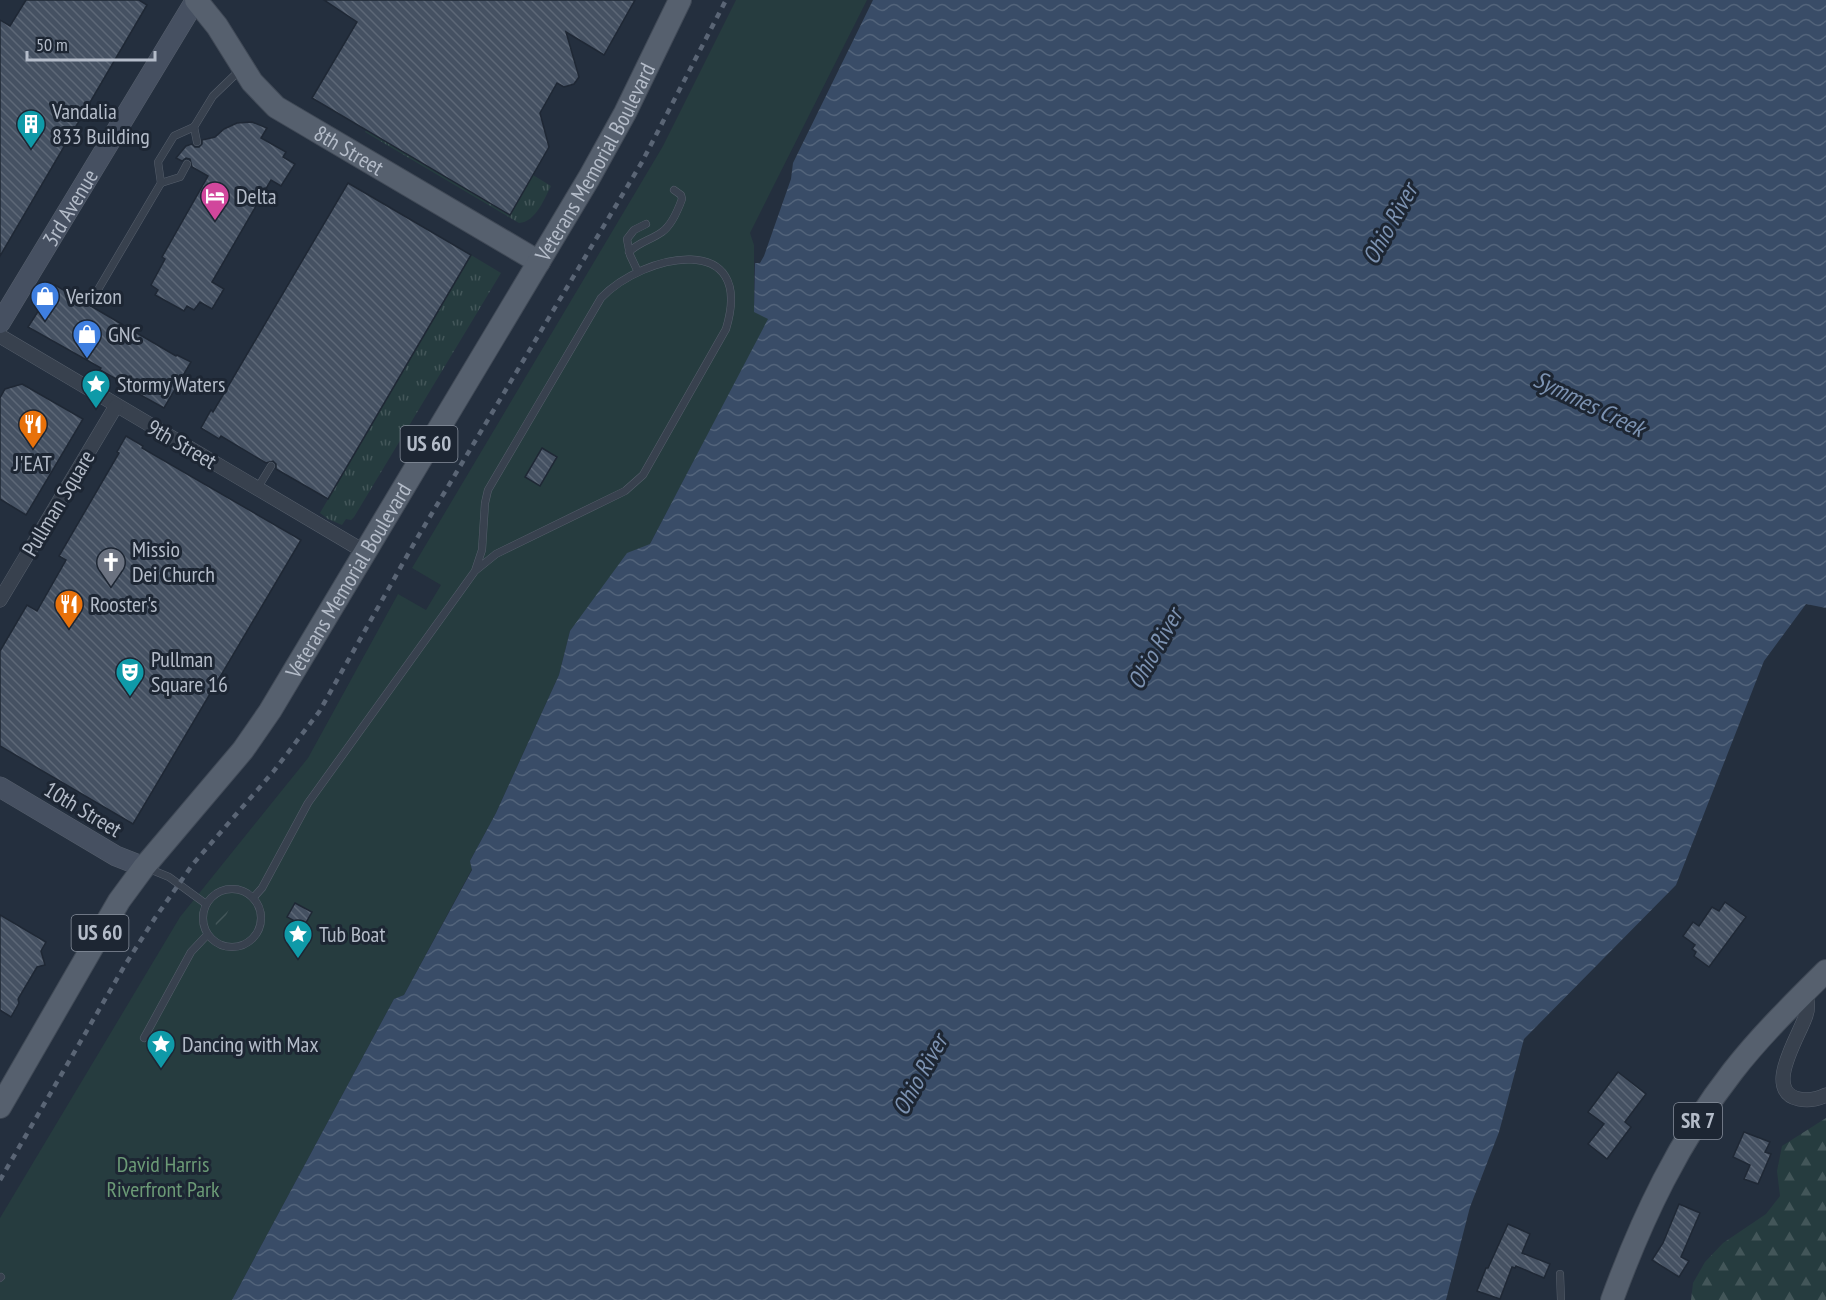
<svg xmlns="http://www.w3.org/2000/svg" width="1826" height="1300" viewBox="0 0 1826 1300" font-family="'PT Sans Narrow',sans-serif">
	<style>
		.grass { fill: url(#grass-tufts) }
		.forest { fill: url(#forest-firs) }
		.park { fill: #263c3f }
		.garden { fill: url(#garden-furrows) }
		.water { fill: url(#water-waves) }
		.building { fill: url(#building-back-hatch); stroke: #1f2835; stroke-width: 1.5 }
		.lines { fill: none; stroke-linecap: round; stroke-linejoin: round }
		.lane-casing { stroke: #565f6c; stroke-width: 8 }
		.street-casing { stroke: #565f6c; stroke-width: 15 }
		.secondary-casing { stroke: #565f6c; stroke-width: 21 }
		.primary-casing { stroke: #414a57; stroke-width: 24 }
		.lane { stroke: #38414e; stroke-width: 7 }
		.street { stroke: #38414e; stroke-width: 14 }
		.secondary { stroke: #465061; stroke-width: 20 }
		.primary { stroke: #56606e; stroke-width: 22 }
		.rail { stroke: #5a6575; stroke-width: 4.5; stroke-dasharray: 6 6; stroke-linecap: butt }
		.labels { text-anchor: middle; stroke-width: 6; stroke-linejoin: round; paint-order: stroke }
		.shield { fill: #1d2633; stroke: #878f9c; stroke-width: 1.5 }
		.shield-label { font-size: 21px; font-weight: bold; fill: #b4bcc9 }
		.poi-label { font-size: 22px; fill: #b4bcc9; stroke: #1d2633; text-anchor: start }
		.street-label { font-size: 22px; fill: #b4bcc9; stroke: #1d2633 }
		.park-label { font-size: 22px; fill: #6b9a76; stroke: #1d2633 }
		.water-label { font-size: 24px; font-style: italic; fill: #7c92b1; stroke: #1d2633 }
	</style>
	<defs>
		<pattern id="grass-tufts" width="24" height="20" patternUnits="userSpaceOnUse" patternTransform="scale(1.5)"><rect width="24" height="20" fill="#263c3f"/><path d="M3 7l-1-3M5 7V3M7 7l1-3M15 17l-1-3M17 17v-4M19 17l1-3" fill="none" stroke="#435659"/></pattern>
		<pattern id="forest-firs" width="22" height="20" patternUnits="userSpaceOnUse" patternTransform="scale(1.5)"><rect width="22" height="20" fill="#263c3f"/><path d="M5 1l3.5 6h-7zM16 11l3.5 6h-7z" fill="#435659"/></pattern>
		<pattern id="garden-furrows" width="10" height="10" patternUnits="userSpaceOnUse" patternTransform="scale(1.5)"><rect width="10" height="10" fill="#263c3f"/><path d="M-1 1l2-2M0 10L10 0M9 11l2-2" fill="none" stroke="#435659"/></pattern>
		<pattern id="water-waves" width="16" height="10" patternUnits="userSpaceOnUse" patternTransform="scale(1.5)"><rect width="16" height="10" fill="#394c67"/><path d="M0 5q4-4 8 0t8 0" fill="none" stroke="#53647b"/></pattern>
		<pattern id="building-back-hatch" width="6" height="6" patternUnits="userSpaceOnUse" patternTransform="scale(1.5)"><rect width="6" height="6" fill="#455162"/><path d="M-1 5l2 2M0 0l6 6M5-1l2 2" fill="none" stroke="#5d6877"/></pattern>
	</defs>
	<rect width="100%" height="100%" fill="#242f3e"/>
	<g class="grass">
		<path d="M366 130 509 215 533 175 551 186C544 199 536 222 519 223L365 132Z"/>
		<path d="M471 255 501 273 354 517 351 520 346 519 342 525 328 519 320 513Z"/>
	</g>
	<path class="forest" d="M1826 1118V1300H1691L1693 1283 1705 1262 1723 1243 1766 1214 1780 1196 1777 1171 1782 1146Z"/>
	<path class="park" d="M736 0H867L750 233 754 245V311L769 319 650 544 570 631 559 675 496 813 470 861 472 869 404 995 394 999 232 1300H0V1218L180 917 308 758 398 594 426 610 441 585 412 568 663 146Z"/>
	<path class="garden" d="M226 902H230L229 909 220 929 216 926C214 916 217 908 226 902Z"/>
	<path class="water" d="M873 0H1826V608L1806 604 1764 661 1676 885 1524 1039 1499 1132 1470 1207 1446 1300H232L394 999 404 995 472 870 470 861 496 813 559 675 570 631 627 553 650 544 768 319 754 312 755 263H760L764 256 791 179 793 163Z"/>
	<g class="building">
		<path d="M26 0H139L147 5 0 256V20L10 26Z"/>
		<path d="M324 0H635L604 55 566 32 579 77 574 84 564 87 557 83 540 113 549 147 510 215 312 98 357 22Z"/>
		<path d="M252 122 267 128 261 138 286 152 283 157 295 164 281 186 271 180 212 282 224 289 212 309 200 302 194 310 187 306 184 311 155 295 158 290 151 285 165 259 162 257 208 176 192 167 190 159 186 158 182 161 176 158 186 146 192 144 195 147H199L202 144V140L215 137 224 129 237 123Z"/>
		<path d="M348 183 471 255 328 499 276 469V464L273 461 266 463 221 436 219 439 201 428 211 410 213 412Z"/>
		<path d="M55 285 176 356 177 355 191 362 164 408 119 383 120 381 100 370 101 368 28 327Z"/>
		<path d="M22 384 83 419 26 515 0 499V398L5 389Z"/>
		<path d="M126 436 143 446 142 448 301 540 133 824 0 746V651L27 605 37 611 66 560 59 556 119 453 117 452Z"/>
		<path d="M542 448 557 457 540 486 525 477Z"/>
		<path d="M1725 902 1746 917 1709 967 1694 956 1696 952 1692 949 1695 945 1683 936 1693 922 1699 926 1712 907 1719 911Z"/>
		<path d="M295 903 312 912 304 926 287 917Z"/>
		<path d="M0 915 46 942 41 951 45 965 37 967 18 999 19 1003 11 1017 0 1010Z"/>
		<path d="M1618 1072 1646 1094 1625 1122 1631 1127 1607 1159 1588 1144 1604 1124 1588 1112Z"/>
		<path d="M1744 1132 1770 1142 1765 1152 1771 1154 1758 1184 1744 1179 1750 1165 1733 1157Z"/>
		<path d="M1679 1204 1700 1213 1681 1257 1689 1261 1679 1277 1652 1260 1663 1243Z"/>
		<path d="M1508 1224 1530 1234 1522 1253 1550 1264 1544 1278 1516 1266 1515 1268 1512 1267 1500 1299 1477 1291 1486 1268H1488Z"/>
	</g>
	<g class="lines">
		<g class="lane-casing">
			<g id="lane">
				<path d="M194 127 197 142"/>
				<path d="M161 183 180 177 187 164"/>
				<path d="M629 252C639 242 651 240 662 232 672 225 678 210 682 199L681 195 674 190"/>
				<path d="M638 272 630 255 627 239 634 230 646 224"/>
				<path d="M99 288 161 183 158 162 174 136 194 127 213 96 241 69"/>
				<path d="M257 489 271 466"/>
				<path d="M147 868 169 877 206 904"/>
				<circle cx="232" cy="918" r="29"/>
				<path d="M253 898 262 888 308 803 475 571 496 554 625 491 643 475 726 329C756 230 644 253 601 298L488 490 485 503 482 550 475 571"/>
				<path d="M144 1038 191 952 207 935"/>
				<path d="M1560 1274 1561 1300"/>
				<path d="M0 1278 1 1277"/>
			</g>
		</g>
		<g class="street-casing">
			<g id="street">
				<path d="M0 336 365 552"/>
				<path d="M0 600 116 406"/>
				<path d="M1805 992C1807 1000 1809 1006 1806 1015 1800 1035 1762 1091 1799 1099 1809 1101 1818 1099 1826 1095"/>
			</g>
		</g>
		<g class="secondary-casing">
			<g id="secondary">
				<path id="s1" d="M0 323 195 1 194 0"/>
				<path d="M0 787 116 856 144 867"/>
			</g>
		</g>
		<g class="primary-casing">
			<g id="primary">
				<path id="s2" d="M196 0 217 26 252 82 276 107 539 262"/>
				<path id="s3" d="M0 1107 119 901 144 867 243 750 270 711 589 178 625 113 680 0"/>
				<path d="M1612 1300C1642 1218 1679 1140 1733 1071 1761 1035 1794 1003 1826 971"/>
			</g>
		</g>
		<use href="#lane" class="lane"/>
		<use href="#street" class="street"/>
		<use href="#secondary" class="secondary"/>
		<use href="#primary" class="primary"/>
		<path class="rail" d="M0 1180 125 965 155 918 193 864 273 772 319 712 416 540 642 162 726 0"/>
	</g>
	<defs>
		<g id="building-pin" transform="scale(1.5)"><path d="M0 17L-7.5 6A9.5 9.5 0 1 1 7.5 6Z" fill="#0f9aa8" stroke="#1d2633"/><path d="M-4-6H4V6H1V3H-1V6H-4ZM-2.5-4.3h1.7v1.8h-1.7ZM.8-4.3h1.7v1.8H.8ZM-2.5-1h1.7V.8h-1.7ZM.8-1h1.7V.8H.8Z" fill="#fff"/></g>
		<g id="hotel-pin" transform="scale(1.5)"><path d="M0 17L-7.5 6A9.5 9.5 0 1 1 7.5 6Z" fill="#d1479c" stroke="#1d2633"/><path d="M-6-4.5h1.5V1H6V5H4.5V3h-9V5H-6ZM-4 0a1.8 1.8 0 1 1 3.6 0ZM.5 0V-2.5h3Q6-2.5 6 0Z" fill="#fff"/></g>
		<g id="shop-pin" transform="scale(1.5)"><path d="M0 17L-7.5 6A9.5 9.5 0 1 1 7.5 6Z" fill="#3f7fe0" stroke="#1d2633"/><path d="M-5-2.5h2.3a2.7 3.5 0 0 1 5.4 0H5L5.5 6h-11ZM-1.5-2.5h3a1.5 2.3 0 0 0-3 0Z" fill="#fff"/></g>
		<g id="sight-pin" transform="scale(1.5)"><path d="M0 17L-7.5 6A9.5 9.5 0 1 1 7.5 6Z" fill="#0f9aa8" stroke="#1d2633"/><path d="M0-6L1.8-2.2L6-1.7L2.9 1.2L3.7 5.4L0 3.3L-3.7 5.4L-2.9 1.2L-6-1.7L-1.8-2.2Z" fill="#fff"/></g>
		<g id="restaurant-pin" transform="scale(1.5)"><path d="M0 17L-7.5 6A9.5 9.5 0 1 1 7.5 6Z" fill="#e8710a" stroke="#1d2633"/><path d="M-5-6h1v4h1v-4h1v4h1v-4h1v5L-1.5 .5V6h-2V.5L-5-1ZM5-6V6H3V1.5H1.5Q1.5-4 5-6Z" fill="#fff"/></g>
		<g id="church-pin" transform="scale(1.5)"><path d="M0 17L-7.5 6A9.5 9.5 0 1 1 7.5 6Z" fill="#6b7280" stroke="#1d2633"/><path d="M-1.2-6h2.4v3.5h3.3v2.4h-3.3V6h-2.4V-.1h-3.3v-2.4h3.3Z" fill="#fff"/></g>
		<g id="theatre-pin" transform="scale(1.5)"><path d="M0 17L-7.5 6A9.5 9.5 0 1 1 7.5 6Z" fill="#0f9aa8" stroke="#1d2633"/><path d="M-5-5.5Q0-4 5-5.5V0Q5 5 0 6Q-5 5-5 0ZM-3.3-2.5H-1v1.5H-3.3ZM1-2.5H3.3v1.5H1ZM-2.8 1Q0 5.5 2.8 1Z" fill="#fff"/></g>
	</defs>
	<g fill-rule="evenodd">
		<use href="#building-pin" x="31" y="124"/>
		<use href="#hotel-pin" x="215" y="196"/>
		<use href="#shop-pin" x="45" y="296"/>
		<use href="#shop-pin" x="87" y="334"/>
		<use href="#sight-pin" x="96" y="384"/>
		<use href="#restaurant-pin" x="33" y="424"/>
		<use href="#church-pin" x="111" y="562"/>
		<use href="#restaurant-pin" x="69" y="604"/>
		<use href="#theatre-pin" x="130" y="672"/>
		<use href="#sight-pin" x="298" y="934"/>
		<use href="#sight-pin" x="161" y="1044"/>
	</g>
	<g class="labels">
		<g class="shield">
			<rect x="400.5" y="426" width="57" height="36" rx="4.5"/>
			<rect x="71.5" y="915" width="57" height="36" rx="4.5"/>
			<rect x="1674" y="1103" width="48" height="36" rx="4.5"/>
		</g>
		<g class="shield-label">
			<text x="429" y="451">US 60</text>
			<text x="100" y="940">US 60</text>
			<text x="1698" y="1128">SR 7</text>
		</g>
		<g class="poi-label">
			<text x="52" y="119">Vandalia<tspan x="52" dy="25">833 Building</tspan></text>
			<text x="236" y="204">Delta</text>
			<text x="66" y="304">Verizon</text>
			<text x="108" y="342">GNC</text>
			<text x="117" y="392">Stormy Waters</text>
			<text x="33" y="471" text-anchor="middle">J'EAT</text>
			<text x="132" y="557">Missio<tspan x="132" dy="25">Dei Church</tspan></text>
			<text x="90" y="612">Rooster's</text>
			<text x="151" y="667">Pullman<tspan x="151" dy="25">Square 16</tspan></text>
			<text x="319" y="942">Tub Boat</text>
			<text x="182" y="1052">Dancing with Max</text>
		</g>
		<g class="street-label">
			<text dy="8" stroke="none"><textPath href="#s2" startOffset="219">8th Street</textPath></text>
			<text dy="8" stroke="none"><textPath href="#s3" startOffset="1119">Veterans Memorial Boulevard</textPath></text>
			<text dy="8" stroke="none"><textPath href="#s1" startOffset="135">3rd Avenue</textPath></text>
			<text transform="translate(182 444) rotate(30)" y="8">9th Street</text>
			<text transform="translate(58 503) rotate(-59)" y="8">Pullman Square</text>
			<text dy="8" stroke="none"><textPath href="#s3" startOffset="633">Veterans Memorial Boulevard</textPath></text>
			<text transform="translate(83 809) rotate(31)" y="8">10th Street</text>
		</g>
		<g class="park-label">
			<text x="163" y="1172">David Harris<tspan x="163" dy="25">Riverfront Park</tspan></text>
		</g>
		<g class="water-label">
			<text transform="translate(1390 224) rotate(-61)" y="8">Ohio River</text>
			<text transform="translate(1589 404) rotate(26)" y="8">Symmes Creek</text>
			<text transform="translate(1155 649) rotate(-61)" y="8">Ohio River</text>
			<text transform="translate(920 1075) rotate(-61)" y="8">Ohio River</text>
		</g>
	</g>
	<path d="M27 51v9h128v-9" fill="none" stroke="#b4bcc9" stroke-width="3"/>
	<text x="36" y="51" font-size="18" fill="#b4bcc9" stroke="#1d2633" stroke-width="4.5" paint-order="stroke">50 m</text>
</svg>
